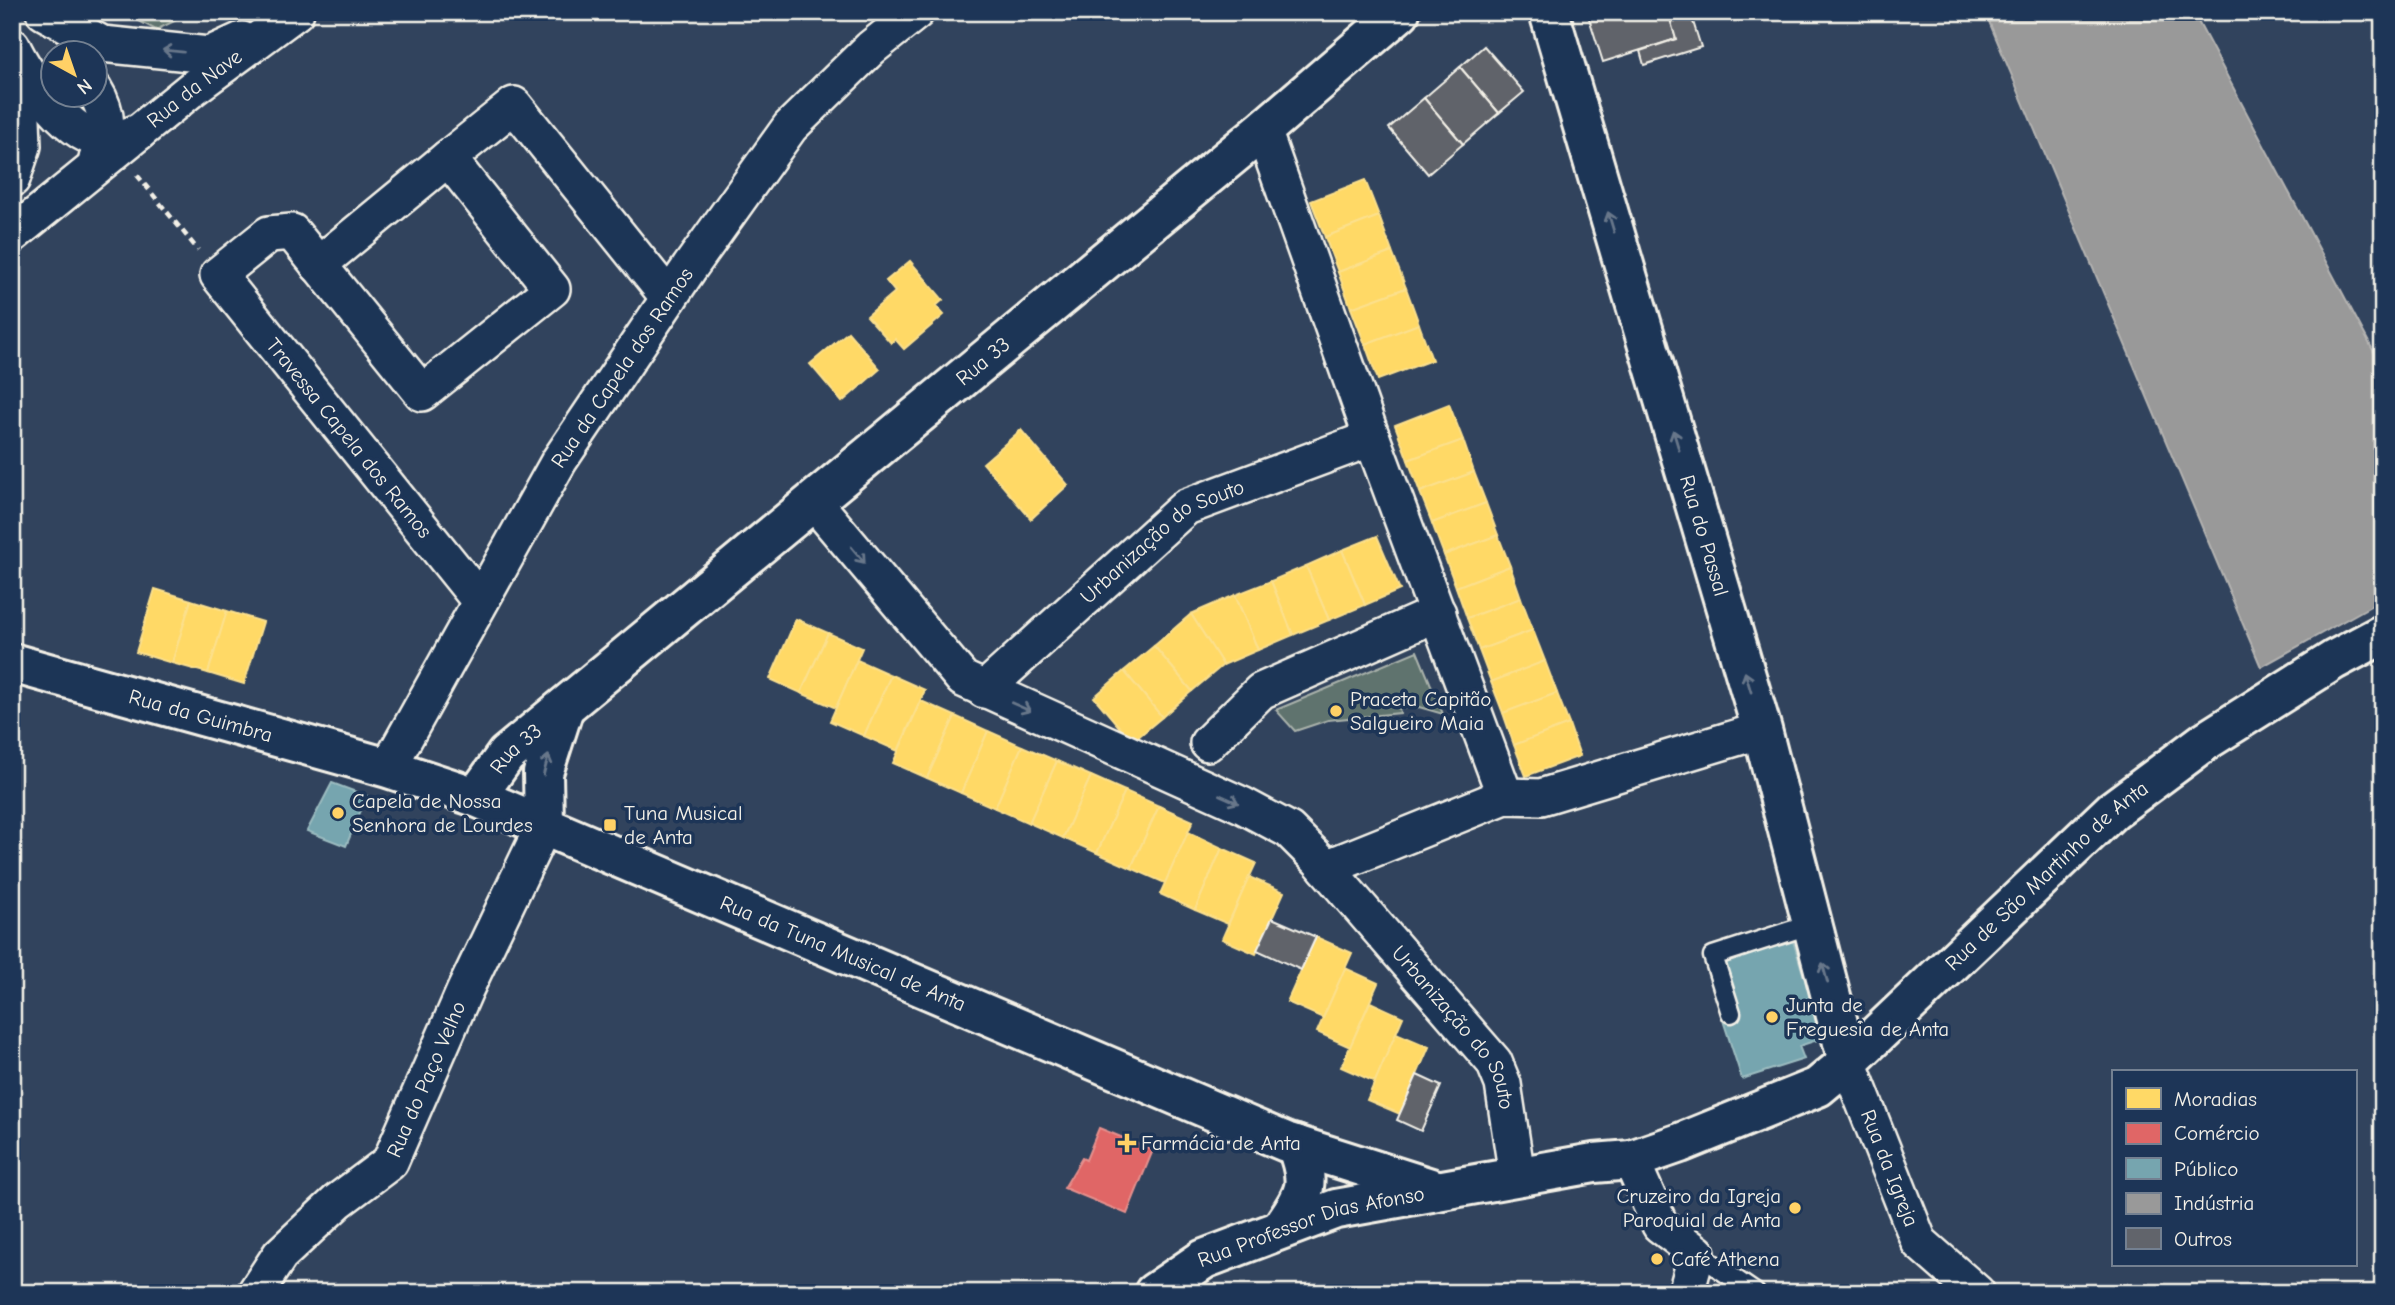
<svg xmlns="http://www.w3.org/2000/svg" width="2395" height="1305" viewBox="0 0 2395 1305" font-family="'Comic Neue',sans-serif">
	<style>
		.green { fill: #5f736e; stroke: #aab2ab; stroke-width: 2 }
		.homes { fill: #ffd966; stroke: #fce08d; stroke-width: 2 }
		.shops { fill: #e06666; stroke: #e6908d; stroke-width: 2 }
		.public { fill: #76a5af; stroke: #9cbcc0; stroke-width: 2 }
		.industry { fill: #999; stroke: #b4b3b1; stroke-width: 2 }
		.building { fill: #61646b; stroke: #f4f1e8; stroke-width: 2 }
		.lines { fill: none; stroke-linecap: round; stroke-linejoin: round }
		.service-casing { stroke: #f4f1e8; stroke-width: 23 }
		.minor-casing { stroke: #f4f1e8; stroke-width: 40 }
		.tertiary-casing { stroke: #f4f1e8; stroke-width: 44 }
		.path { stroke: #f4f1e8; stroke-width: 4.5; stroke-dasharray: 7 5; stroke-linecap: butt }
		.service { stroke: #1d3557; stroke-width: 18 }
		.minor { stroke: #1d3557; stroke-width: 35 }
		.tertiary { stroke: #1d3557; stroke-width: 38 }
		.oneway { stroke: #68778a }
		.poi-dot { fill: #ffd166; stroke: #1d3557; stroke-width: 2.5 }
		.labels { text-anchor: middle; stroke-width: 7; stroke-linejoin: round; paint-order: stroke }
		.street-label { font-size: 21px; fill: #f4f1e8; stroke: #1d3557 }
		.poi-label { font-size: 21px; fill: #f4f1e8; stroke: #1d3557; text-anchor: start }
	</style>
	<rect width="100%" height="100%" fill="#31435d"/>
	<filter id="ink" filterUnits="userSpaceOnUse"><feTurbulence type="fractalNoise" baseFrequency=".0143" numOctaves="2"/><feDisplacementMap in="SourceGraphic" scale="14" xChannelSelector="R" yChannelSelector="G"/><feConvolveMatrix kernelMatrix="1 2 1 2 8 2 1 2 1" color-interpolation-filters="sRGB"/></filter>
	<g filter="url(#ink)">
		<g class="green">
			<path d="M122 12H193L156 30Z"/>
			<path d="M1417 651 1443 714 1419 707 1399 708 1400 713 1328 720 1295 731 1276 710Z"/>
		</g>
		<g class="homes">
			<path d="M1365 180 1379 216 1325 237 1311 201Z"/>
			<path d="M1379 216 1392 252 1338 272 1325 237Z"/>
			<path d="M1392 252 1406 288 1351 308 1338 272Z"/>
			<path d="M910 261 943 300 936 306 944 315 904 349 895 339 891 343 867 316 895 292 886 281Z"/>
			<path d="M1406 288 1419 324 1365 344 1351 308Z"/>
			<path d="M1419 324 1432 360 1378 380 1365 344Z"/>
			<path d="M848 332 880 369 842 402 810 364Z"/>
			<path d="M1449 404 1463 440 1408 460 1395 425Z"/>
			<path d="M1021 430 1068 485 1031 519 983 463Z"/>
			<path d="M1463 440 1474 472 1420 492 1408 460Z"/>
			<path d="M1474 472 1486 503 1432 523 1420 492Z"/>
			<path d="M1486 503 1498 535 1444 555 1432 523Z"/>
			<path d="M1498 535 1510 566 1456 587 1444 555Z"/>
			<path d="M1377 536 1400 590 1365 605 1342 550Z"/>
			<path d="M1342 550 1365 605 1329 620 1306 566Z"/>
			<path d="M1306 566 1329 620 1293 635 1271 581Z"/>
			<path d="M1510 566 1521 598 1467 618 1456 587Z"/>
			<path d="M1271 581 1293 635 1258 650 1235 595Z"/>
			<path d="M155 589 191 600 172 663 136 652Z"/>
			<path d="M1235 595 1258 650 1223 665 1191 614Z"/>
			<path d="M1521 598 1533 630 1479 650 1467 618Z"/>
			<path d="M191 600 227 611 208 673 172 663Z"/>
			<path d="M227 611 263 622 244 684 208 673Z"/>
			<path d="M1191 614 1223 665 1192 691 1154 646Z"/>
			<path d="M796 619 828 633 801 693 770 679Z"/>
			<path d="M1533 630 1545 661 1491 682 1479 650Z"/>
			<path d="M828 633 862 648 836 708 801 693Z"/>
			<path d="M1154 646 1192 691 1162 717 1124 671Z"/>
			<path d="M857 660 891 675 864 736 830 721Z"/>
			<path d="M1545 661 1557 693 1503 713 1491 682Z"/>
			<path d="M1124 671 1162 717 1132 742 1094 697Z"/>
			<path d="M891 675 925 690 898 751 864 736Z"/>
			<path d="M1557 693 1569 724 1514 745 1503 713Z"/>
			<path d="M921 701 955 716 927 778 893 763Z"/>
			<path d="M955 716 988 731 961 793 927 778Z"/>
			<path d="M1569 724 1580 756 1526 776 1514 745Z"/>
			<path d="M988 731 1022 746 995 808 961 793Z"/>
			<path d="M1022 746 1057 761 1029 823 995 808Z"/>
			<path d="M1057 761 1091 776 1063 838 1029 823Z"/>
			<path d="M1091 776 1125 791 1097 853 1063 838Z"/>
			<path d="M1125 791 1159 806 1131 868 1097 853Z"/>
			<path d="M1159 806 1193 821 1165 883 1131 868Z"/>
			<path d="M1188 832 1222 848 1195 910 1160 894Z"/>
			<path d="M1222 848 1256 863 1228 924 1195 910Z"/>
			<path d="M1249 877 1284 892 1256 954 1222 939Z"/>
			<path d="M1316 937 1352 953 1323 1018 1287 1002Z"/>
			<path d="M1345 968 1378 983 1350 1047 1317 1032Z"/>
			<path d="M1370 1002 1403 1017 1375 1082 1341 1067Z"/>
			<path d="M1396 1033 1429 1047 1400 1114 1367 1100Z"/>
		</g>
		<path class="shops" d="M1099 1128 1153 1150 1127 1214 1064 1188 1082 1158 1086 1160Z"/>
		<g class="public">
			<path d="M332 783 367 796 346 846 307 831Z"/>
			<path d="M1780 939 1782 945 1793 941 1823 1038 1799 1046 1804 1059 1742 1079 1723 1020 1739 1014 1723 964 1747 956 1746 951Z"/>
		</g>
		<path class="industry" d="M1985 12H2193L2383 369V599L2261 667Z"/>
		<g class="building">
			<path d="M1598 12H1668L1676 39 1603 62 1588 15Z"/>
			<path d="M1668 12H1690L1701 47 1644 65 1640 51 1676 39Z"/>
			<path d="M1484 46 1524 92 1499 113 1460 67Z"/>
			<path d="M1460 67 1499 113 1463 144 1424 98Z"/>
			<path d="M1424 98 1463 144 1428 174 1389 128Z"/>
			<path d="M1272 918 1316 937 1301 970 1257 950Z"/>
			<path d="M1417 1075 1441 1086 1421 1131 1397 1120Z"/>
		</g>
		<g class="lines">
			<g class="service-casing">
				<g id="service">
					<path d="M1731 1013 1713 956 1812 924"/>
					<path d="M1697 1253 1755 1293"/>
				</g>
			</g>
			<g class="minor-casing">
				<g id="minor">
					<path d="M44 12 102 44 209 55 242 40"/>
					<path d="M12 46C25 75 72 142 107 140 117 140 129 135 139 132"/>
					<path d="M94 89C109 113 110 135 97 159"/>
					<path d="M1263 130 1372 438 1505 796"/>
					<path d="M12 179 23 146 20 64"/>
					<path id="s1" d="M12 235 193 88 296 12"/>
					<path d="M318 265 448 158"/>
					<path id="s2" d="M814 502 963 679 1242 805 1289 830 1319 860 1494 1062 1503 1084 1517 1176"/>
					<path d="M480 601 218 275 269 234 292 232 422 393 552 289 448 158 514 105 669 298"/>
					<path id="s3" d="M984 690 1186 507 1372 438"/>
					<path d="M1208 743 1261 691 1438 613"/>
					<path id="s4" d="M388 768 559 461 690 267 790 127 871 48 916 12"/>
					<path d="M1326 868 1505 796 1541 797 1762 730"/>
					<path id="s5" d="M1848 1062 1919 1242 1977 1293"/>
					<path d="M1631 1160 1660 1225 1697 1253 1686 1293"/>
					<path id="s6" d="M255 1293 280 1255 338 1201 390 1162 465 990 544 825"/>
				</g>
			</g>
			<g class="tertiary-casing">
				<g id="tertiary">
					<path id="s7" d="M1549 12 1762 730 1848 1062"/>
					<path id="s8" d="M12 663 388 768 476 797 1286 1142 1437 1190"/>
					<path id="s9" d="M476 797 506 755 1263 130 1400 12"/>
					<path d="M544 825 543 773 564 708"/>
					<path d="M1281 1229C1305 1193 1312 1187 1296 1145"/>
					<path id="s10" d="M1154 1293 1204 1259 1336 1209 1594 1163 1631 1160 1680 1143 1818 1087 1848 1062 2113 810 2207 740 2334 660 2383 634"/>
				</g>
			</g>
			<path class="path" d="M137 175 198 250"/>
			<use href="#service" class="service"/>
			<use href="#minor" class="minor"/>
			<use href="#tertiary" class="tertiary"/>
		</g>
		<defs><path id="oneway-shaft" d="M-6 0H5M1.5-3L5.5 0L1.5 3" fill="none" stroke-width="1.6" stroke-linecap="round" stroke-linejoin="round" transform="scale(1.75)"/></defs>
		<g class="oneway">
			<use href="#oneway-shaft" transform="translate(173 51) rotate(-174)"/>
			<use href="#oneway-shaft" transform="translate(1611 222) rotate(-107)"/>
			<use href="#oneway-shaft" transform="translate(1676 440) rotate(-107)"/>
			<use href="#oneway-shaft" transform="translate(858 555) rotate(50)"/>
			<use href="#oneway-shaft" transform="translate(1748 682) rotate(-107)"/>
			<use href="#oneway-shaft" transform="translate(1021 707) rotate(24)"/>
			<use href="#oneway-shaft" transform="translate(546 765) rotate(-75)"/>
			<use href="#oneway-shaft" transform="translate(1229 799) rotate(24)"/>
			<use href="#oneway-shaft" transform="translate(1825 973) rotate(-105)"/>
		</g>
	</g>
	<g class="poi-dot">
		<circle cx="1336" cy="711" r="7"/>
		<circle cx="338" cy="813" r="7"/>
		<rect x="603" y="818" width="14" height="14" rx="3.5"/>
		<circle cx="1772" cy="1017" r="7"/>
		<path d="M1123.5 1132.5h7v7h7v7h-7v7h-7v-7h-7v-7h7z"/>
		<circle cx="1795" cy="1208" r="7"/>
		<circle cx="1657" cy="1259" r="7"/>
	</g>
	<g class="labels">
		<g class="street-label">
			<text dy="7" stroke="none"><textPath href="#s1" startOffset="234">Rua da Nave</textPath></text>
			<text dy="7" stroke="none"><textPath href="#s9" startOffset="670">Rua 33</textPath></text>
			<text dy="7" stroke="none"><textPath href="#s4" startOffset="464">Rua da Capela dos Ramos</textPath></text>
			<text transform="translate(349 438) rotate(51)" y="7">Travessa Capela dos Ramos</text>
			<text dy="7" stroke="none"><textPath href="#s7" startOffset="546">Rua do Passal</textPath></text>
			<text dy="7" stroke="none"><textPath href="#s3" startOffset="234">Urbanização do Souto</textPath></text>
			<text dy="7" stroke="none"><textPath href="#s8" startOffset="196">Rua da Guimbra</textPath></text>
			<text dy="7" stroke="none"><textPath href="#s9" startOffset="63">Rua 33</textPath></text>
			<text dy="7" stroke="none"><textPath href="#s10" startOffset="1013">Rua de São Martinho de Anta</textPath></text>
			<text dy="7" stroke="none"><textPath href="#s8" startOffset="882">Rua da Tuna Musical de Anta</textPath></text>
			<text dy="7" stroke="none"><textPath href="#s2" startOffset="850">Urbanização do Souto</textPath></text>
			<text dy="7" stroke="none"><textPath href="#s6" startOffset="280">Rua do Paço Velho</textPath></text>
			<text dy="7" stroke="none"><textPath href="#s5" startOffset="114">Rua da Igreja</textPath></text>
			<text dy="7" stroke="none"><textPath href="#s10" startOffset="173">Rua Professor Dias Afonso</textPath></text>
		</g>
		<g class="poi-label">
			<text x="1350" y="706">Praceta Capitão<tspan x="1350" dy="24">Salgueiro Maia</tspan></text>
			<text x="352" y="808">Capela de Nossa<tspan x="352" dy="24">Senhora de Lourdes</tspan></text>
			<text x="624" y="820">Tuna Musical<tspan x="624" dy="24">de Anta</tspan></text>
			<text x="1786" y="1012">Junta de<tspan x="1786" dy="24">Freguesia de Anta</tspan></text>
			<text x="1141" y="1150">Farmácia de Anta</text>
			<text x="1781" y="1203" text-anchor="end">Cruzeiro da Igreja<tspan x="1781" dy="24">Paroquial de Anta</tspan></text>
			<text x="1671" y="1266">Café Athena</text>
		</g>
	</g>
	<rect width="2395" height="1305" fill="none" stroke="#1d3557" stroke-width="42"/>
	<rect x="21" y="21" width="2353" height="1263" fill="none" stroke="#f4f1e8" stroke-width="2.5" filter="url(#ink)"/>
	<rect x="2112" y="1070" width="245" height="196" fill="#1d3557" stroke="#738091" stroke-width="2"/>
	<rect x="2126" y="1088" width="35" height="21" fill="#ffd966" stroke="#738091" stroke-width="2"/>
	<text x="2174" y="1106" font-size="21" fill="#f4f1e8">Moradias</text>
	<rect x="2126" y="1123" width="35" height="21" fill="#e06666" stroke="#738091" stroke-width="2"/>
	<text x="2174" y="1140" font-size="21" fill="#f4f1e8">Comércio</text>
	<rect x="2126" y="1158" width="35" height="21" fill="#76a5af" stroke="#738091" stroke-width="2"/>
	<text x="2174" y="1176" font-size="21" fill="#f4f1e8">Público</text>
	<rect x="2126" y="1193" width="35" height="21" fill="#999999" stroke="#738091" stroke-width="2"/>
	<text x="2174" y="1210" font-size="21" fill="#f4f1e8">Indústria</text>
	<rect x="2126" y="1228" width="35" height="21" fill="#61646b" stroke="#738091" stroke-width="2"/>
	<text x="2174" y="1246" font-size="21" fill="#f4f1e8">Outros</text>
	<g transform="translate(74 74) rotate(140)"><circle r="33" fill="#1d3557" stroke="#738091" stroke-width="2"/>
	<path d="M0-5L12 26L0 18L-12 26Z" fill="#ffd166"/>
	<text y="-10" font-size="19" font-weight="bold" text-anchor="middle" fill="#f4f1e8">N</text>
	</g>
</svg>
